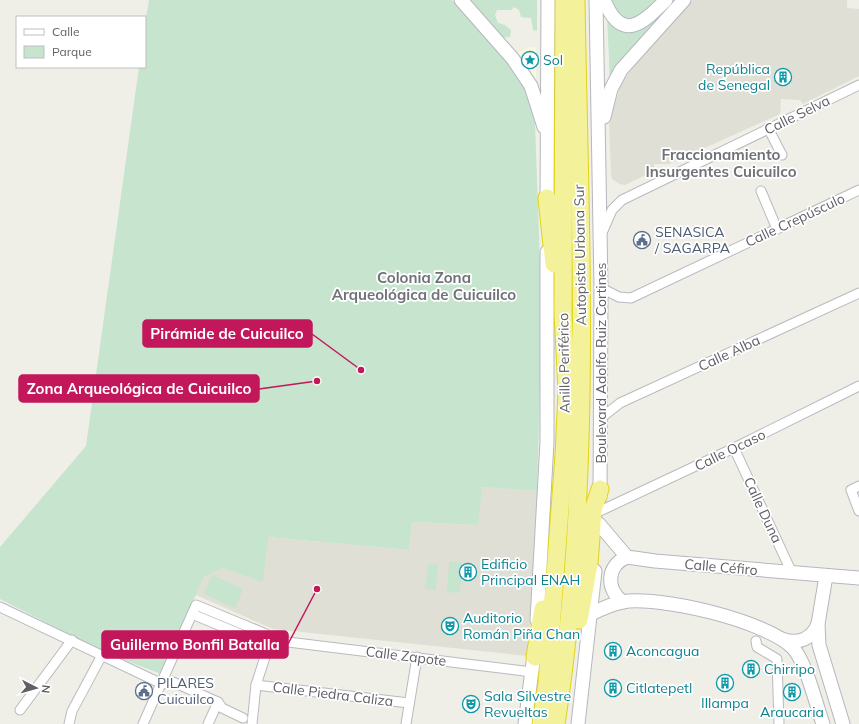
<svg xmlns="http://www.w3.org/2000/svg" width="859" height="724" viewBox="0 0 859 724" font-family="Mulish,sans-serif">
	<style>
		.education { fill: #dfdfd6 }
		.green { fill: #c7e4ce }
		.sand { fill: #f8f8da }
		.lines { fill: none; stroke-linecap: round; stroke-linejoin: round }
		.street-casing { stroke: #b9bac0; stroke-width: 11 }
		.secondary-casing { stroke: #b6b7bd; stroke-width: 15 }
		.highway-casing { stroke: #e1d216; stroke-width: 19 }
		.street { stroke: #fff; stroke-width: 9 }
		.secondary { stroke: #fff; stroke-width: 13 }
		.highway { stroke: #f3f29b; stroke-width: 17 }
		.labels { text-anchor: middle; stroke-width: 3.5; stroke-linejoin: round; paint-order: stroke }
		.culture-label { font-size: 14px; fill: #0d838f; stroke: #fff; text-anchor: start }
		.street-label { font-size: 14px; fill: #5f6066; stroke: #fff }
		.service-label { font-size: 14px; fill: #4e5e75; stroke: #fff; text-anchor: start }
		.neighbourhood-label { font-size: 15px; font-weight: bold; fill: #707278; stroke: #fff }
		.leader { fill: none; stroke: #c2185b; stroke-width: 1.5 }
		.callout-dot { fill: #c2185b; stroke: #fff; stroke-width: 1.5 }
		.callout { fill: #c2185b; stroke: #c2185b; stroke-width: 1.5 }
		.callout-label { font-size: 15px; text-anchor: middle; font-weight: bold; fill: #fff }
	</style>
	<rect width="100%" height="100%" fill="#efefe8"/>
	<g class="education">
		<path d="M693 0H847V8L859 9V76L803 104 800 100 781 99 780 114 669 164H654V171L625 185 620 184 612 179 611 175 609 123 620 88 625 78 651 46Z"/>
		<path d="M482 487 537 491 528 656 273 629 196 595 204 577 223 568 268 537 409 550 412 522 477 525Z"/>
	</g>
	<g class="green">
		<path d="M149 0H452L516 70 527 90 535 124 542 317 537 491 482 487 478 525 412 522 409 550 268 537 263 582 223 568 204 577 161 674 104 652 0 599V547L86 446 139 67H145V25Z"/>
		<path d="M465 0H537V31L533 30 531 18 521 17 519 10 514 7 511 10H497L495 15 498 23 505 25 511 30 510 37 501 38Z"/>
		<path d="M610 0H659C649 8 630 31 617 14 614 10 612 4 610 0Z"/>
		<path d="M672 0H677L610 83 607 15 625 29Z"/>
		<path d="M449 561 462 563 460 593 447 592Z"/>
		<path d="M428 564 438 565 436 590 425 589Z"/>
		<path d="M212 575 243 589 235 608 204 594Z"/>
	</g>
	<path class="sand" d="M530 47H536V84L515 54Z"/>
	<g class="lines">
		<g class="street-casing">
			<g id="street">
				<path d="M768 128 782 155"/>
				<path d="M761 191 777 229"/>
				<path d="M602 233 612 210 622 200 859 85"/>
				<path d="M601 288 619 297 631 298 859 190"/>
				<path d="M601 418 620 403 859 293"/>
				<path d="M734 448 792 573"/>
				<path d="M859 486 851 490 859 511"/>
				<path d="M600 511 734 448 859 386"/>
				<path d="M0 607 162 684"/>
				<path d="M192 614 250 638 254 629"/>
				<path d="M280 641 532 672"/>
				<path d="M756 641 757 647 777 659 779 724"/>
				<path d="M162 684 173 682 218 702 222 708 243 718"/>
				<path d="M256 685 409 703"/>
				<path d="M20 710 72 640"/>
				<path d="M69 724 72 711 102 655"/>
				<path d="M143 724 196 605 266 634"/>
				<path d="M208 724 218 702"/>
				<path d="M252 724 256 685 265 657"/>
				<path d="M406 724 417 657"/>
			</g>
		</g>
		<g class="secondary-casing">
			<g id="secondary">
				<path d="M461 0 513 59 531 86 544 127"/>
				<path d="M596 0 601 288 600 497"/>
				<path d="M604 0C622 44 643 23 666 0"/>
				<path d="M604 117 611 89 621 70 684 0"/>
				<path d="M547 206 548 0"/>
				<path d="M599 524 627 557 655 561 859 578"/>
				<path d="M826 576 818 624 819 645 843 724"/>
				<path d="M623 602C605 589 607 565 627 557"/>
				<path d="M591 614C601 609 611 604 622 602 659 595 767 621 793 648 806 662 816 704 823 724"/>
				<path d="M537 620 547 442V252"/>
				<path d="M782 639C798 645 812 639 818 624"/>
				<path d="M525 724 535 647"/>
				<path d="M578 724 595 571"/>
			</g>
		</g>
		<g class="highway-casing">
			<g id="highway">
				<path d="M547 198 554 264"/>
				<path d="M579 620 589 564 593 510 600 489"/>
				<path d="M535 657 543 609"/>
				<path d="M541 724 547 683 564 455 567 391 563 313 564 0"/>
				<path d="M556 724C593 485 580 241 576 0"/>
			</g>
		</g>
		<use href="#street" class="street"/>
		<use href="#secondary" class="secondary"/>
		<use href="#highway" class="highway"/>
	</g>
	<defs>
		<g id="sight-ring" transform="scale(0.9)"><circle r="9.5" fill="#fff" stroke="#0f9aa8" stroke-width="1.5"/><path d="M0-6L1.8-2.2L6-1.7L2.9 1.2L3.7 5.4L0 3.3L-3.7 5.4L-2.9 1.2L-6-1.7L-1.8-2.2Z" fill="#0f9aa8"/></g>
		<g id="building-ring" transform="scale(0.9)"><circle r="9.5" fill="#fff" stroke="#0f9aa8" stroke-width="1.5"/><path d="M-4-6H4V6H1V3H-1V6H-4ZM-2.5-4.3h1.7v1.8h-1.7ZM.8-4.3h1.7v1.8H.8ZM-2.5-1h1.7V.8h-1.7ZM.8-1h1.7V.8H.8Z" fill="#0f9aa8"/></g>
		<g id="civic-ring" transform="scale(0.9)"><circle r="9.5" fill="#fff" stroke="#5c6f8a" stroke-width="1.5"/><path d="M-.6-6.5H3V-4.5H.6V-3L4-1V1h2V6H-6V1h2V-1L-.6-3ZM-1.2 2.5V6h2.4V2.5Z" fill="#5c6f8a"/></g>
		<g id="theatre-ring" transform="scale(0.9)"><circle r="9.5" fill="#fff" stroke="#0f9aa8" stroke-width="1.5"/><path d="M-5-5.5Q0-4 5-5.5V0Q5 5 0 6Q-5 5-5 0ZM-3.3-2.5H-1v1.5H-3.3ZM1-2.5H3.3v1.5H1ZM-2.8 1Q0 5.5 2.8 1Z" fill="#0f9aa8"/></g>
	</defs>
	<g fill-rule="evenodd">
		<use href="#sight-ring" x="530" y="60"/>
		<use href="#building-ring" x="783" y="77"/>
		<use href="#civic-ring" x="642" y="240"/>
		<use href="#building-ring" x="468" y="572"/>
		<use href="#theatre-ring" x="450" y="626"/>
		<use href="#building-ring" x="613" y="651"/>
		<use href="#building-ring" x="751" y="669"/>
		<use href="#building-ring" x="725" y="683"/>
		<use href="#building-ring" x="613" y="688"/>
		<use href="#civic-ring" x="144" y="691"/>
		<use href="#building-ring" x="792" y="692"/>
		<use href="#theatre-ring" x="471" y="704"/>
	</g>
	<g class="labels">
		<g class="culture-label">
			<text x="543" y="65">Sol</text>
			<text x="770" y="74" text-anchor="end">República<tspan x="770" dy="16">de Senegal</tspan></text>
			<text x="481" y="569">Edificio<tspan x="481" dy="16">Principal ENAH</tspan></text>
			<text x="463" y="623">Auditorio<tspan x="463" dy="16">Román Piña Chan</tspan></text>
			<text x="626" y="656">Aconcagua</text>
			<text x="764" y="674">Chirripo</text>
			<text x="626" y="693">Citlatepetl</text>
			<text x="484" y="701">Sala Silvestre<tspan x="484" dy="16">Revueltas</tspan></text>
			<text x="725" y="708" text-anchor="middle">Illampa</text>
			<text x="792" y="717" text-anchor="middle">Araucaria</text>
		</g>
		<g class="street-label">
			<text transform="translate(797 115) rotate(-26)" y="5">Calle Selva</text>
			<text transform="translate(795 220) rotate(-25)" y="5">Calle Crepúsculo</text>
			<text transform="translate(580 255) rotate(-91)" y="5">Autopista Urbana Sur</text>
			<text transform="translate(729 353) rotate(-25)" y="5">Calle Alba</text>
			<text transform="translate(564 363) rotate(-91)" y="5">Anillo Periférico</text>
			<text transform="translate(601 363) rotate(-90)" y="5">Boulevard Adolfo Ruiz Cortines</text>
			<text transform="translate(730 450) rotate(-26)" y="5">Calle Ocaso</text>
			<text transform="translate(763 510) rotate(65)" y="5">Calle Duna</text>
			<text transform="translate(721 567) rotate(5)" y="5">Calle Céfiro</text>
			<text transform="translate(406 656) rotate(7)" y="5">Calle Zapote</text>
			<text transform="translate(333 694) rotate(7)" y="5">Calle Piedra Caliza</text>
		</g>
		<g class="service-label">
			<text x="655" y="237">SENASICA<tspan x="655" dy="16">/ SAGARPA</tspan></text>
			<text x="157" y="688">PILARES<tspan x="157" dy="16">Cuicuilco</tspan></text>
		</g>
		<g class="neighbourhood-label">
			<text x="721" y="160">Fraccionamiento<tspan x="721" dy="17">Insurgentes Cuicuilco</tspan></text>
			<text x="424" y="283">Colonia Zona<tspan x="424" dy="17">Arqueológica de Cuicuilco</tspan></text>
		</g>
	</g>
	<path class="leader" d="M361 370L312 334M317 381L259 389M317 589L288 644"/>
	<g class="callout-dot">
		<circle cx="361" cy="370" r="4"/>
		<circle cx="317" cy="381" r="4"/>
		<circle cx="317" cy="589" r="4"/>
	</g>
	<g class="callout">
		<rect x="143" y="320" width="169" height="27" rx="4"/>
		<rect x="19" y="375" width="240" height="27" rx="4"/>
		<rect x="102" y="631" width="186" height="27" rx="4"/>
	</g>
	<g class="callout-label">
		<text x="227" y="339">Pirámide de Cuicuilco</text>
		<text x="139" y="394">Zona Arqueológica de Cuicuilco</text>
		<text x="195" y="650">Guillermo Bonfil Batalla</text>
	</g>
	<rect x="16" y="16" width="130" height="52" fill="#ffffff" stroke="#bfbfc2"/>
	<rect x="24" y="29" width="20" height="6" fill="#ffffff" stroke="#bfbfc2"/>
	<text x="52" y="36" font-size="12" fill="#5f6066">Calle</text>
	<rect x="24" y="46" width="20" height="12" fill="#c7e4ce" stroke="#bfbfc2"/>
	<text x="52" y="56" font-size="12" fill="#5f6066">Parque</text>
	<g transform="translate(36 688) rotate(96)" stroke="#ffffff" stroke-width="3" paint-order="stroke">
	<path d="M0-3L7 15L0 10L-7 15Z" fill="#5f6066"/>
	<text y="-6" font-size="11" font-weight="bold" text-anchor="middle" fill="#5f6066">N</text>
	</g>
</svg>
